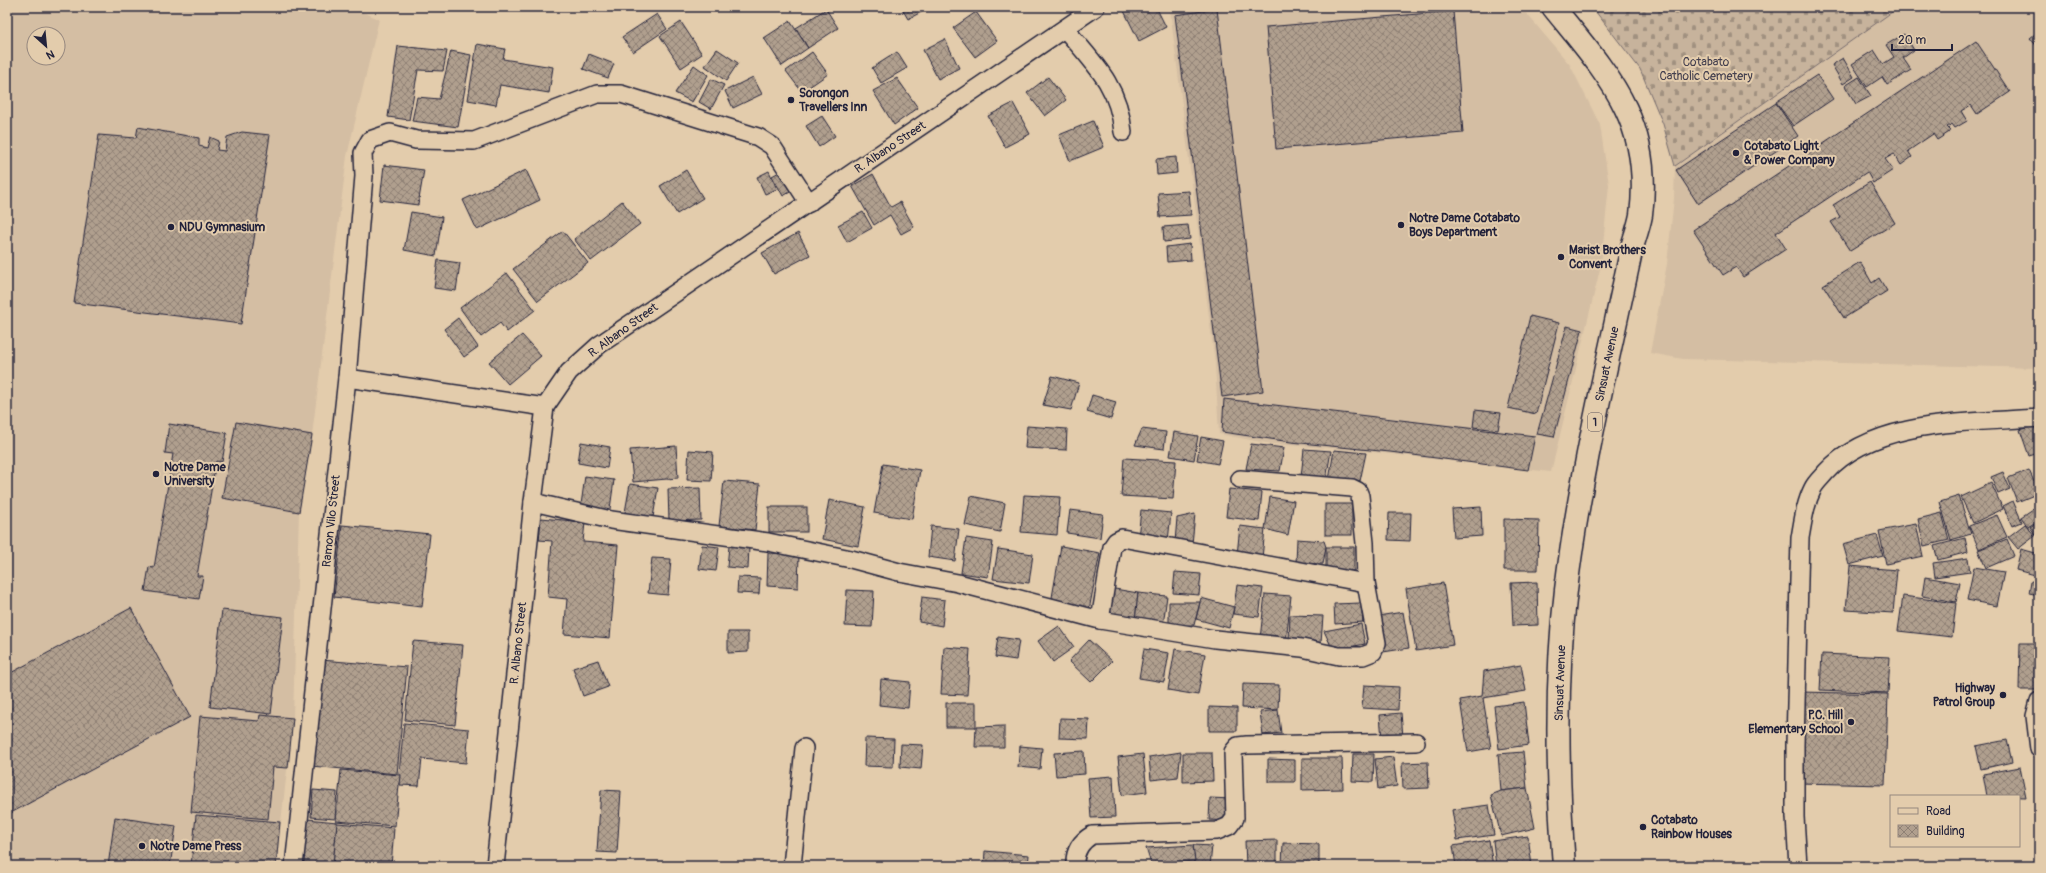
<svg xmlns="http://www.w3.org/2000/svg" width="2046" height="873" viewBox="0 0 2046 873" font-family="Pangolin,sans-serif">
	<style>
		.built { fill: #d4bea3; fill-rule: evenodd }
		.cemetery { fill: url(#cemetery-stones); stroke: #746a6c }
		.building { fill: url(#building-cross-hatch); stroke: #22223b }
		.lines { fill: none; stroke-linecap: round; stroke-linejoin: round }
		.street-casing { stroke: #22223b; stroke-width: 20 }
		.primary-casing { stroke: #22223b; stroke-width: 25 }
		.street { stroke: #e3ccac; stroke-width: 17 }
		.primary { stroke: #e3ccac; stroke-width: 22 }
		.poi-dot { fill: #22223b; stroke: #e3ccac; stroke-width: 1.5 }
		.labels { text-anchor: middle; stroke-width: 4; stroke-linejoin: round; paint-order: stroke }
		.shield { fill: #e3ccac; stroke: #5c555d; stroke-width: 1 }
		.shield-label { font-size: 11px; font-weight: bold; fill: #22223b }
		.park-label { font-size: 12px; fill: #433f4e; stroke: #e3ccac }
		.poi-label { font-size: 12px; font-weight: bold; fill: #22223b; stroke: #e3ccac; text-anchor: start }
		.street-label { font-size: 12px; fill: #22223b; stroke: #e3ccac }
	</style>
	<defs>
		<pattern id="cemetery-stones" width="16" height="16" patternUnits="userSpaceOnUse"><rect width="16" height="16" fill="#c7b39c"/><path d="M2 7V4a2 2 0 0 1 4 0v3zM10 15v-3a2 2 0 0 1 4 0v3z" fill="#a19180"/></pattern>
		<pattern id="building-cross-hatch" width="8" height="8" patternUnits="userSpaceOnUse"><rect width="8" height="8" fill="#b09f8e"/><path d="M0 0l8 8M0 8l8-8" fill="none" stroke="#8f8175"/></pattern>
	</defs>
	<rect width="100%" height="100%" fill="#e3ccac"/>
	<filter id="ink" filterUnits="userSpaceOnUse"><feTurbulence type="fractalNoise" baseFrequency=".025" numOctaves="2"/><feDisplacementMap in="SourceGraphic" scale="8" xChannelSelector="R" yChannelSelector="G"/><feConvolveMatrix kernelMatrix="1 2 1 2 8 2 1 2 1" color-interpolation-filters="sRGB"/></filter>
	<g filter="url(#ink)">
		<g class="built">
			<path d="M7 7H351L379 19 347 156 312 435 299 512 293 718 276 866H7ZM34 34H58V58H34Z"/>
			<path d="M1185 7H1521L1570 65 1600 125 1609 185 1601 265 1551 472 1354 450 1272 444 1219 434 1215 363 1170 10Z"/>
			<path d="M1899 7H2039V368L1683 359 1650 353 1667 264 1674 198 1675 166Z"/>
		</g>
		<path class="cemetery" d="M1592 7H1899L1675 166 1663 124 1640 69Z"/>
		<g class="building">
			<path d="M901 7H931L908 19Z"/>
			<path d="M1122 7H1156L1166 27 1139 41Z"/>
			<path d="M826 9 838 28 808 48 796 28Z"/>
			<path d="M1217 9 1263 391 1222 397 1175 15Z"/>
			<path d="M1453 11 1463 133 1276 149 1266 27Z"/>
			<path d="M976 12 997 41 975 57 953 28Z"/>
			<path d="M657 14 667 29 633 52 622 37Z"/>
			<path d="M790 21 808 48 782 66 764 38Z"/>
			<path d="M681 22 702 54 681 68 660 36Z"/>
			<path d="M2039 31V49L2030 38Z"/>
			<path d="M1904 34 1914 50 1903 58 1911 70 1887 85 1882 77 1867 87 1852 64 1874 50 1883 64 1894 57 1886 45Z"/>
			<path d="M945 39 959 68 938 79 923 50Z"/>
			<path d="M1976 41 2010 92 1977 114 1971 105 1961 111 1967 121 1955 128 1952 124 1947 127 1951 131 1937 140 1933 134 1908 151 1912 157 1901 165 1894 154 1885 159 1893 170 1873 183 1867 172 1776 233 1786 249 1743 277 1736 267 1723 275 1693 230Z"/>
			<path d="M477 44 505 49 503 59 553 67 549 93 500 85 496 105 468 100Z"/>
			<path d="M398 46 447 51 443 71 418 70 409 120 388 117Z"/>
			<path d="M717 49 738 63 726 81 705 66Z"/>
			<path d="M451 51 471 55 458 127 412 121 417 97 439 99Z"/>
			<path d="M812 52 828 74 802 92 786 71Z"/>
			<path d="M897 52 907 68 881 83 872 68Z"/>
			<path d="M589 54 614 64 608 78 583 69Z"/>
			<path d="M1843 58 1854 77 1843 84 1832 65Z"/>
			<path d="M694 65 708 75 692 102 675 93Z"/>
			<path d="M1817 75 1833 99 1793 126 1776 102Z"/>
			<path d="M753 77 762 94 733 108 725 91Z"/>
			<path d="M1048 77 1066 100 1045 116 1027 93Z"/>
			<path d="M1859 77 1871 96 1856 104 1845 86Z"/>
			<path d="M897 78 918 108 894 125 873 91Z"/>
			<path d="M711 79 724 85 711 109 699 102Z"/>
			<path d="M1013 103 1030 134 1005 147 988 116Z"/>
			<path d="M1776 103 1798 136 1698 204 1676 170Z"/>
			<path d="M822 116 835 136 819 147 806 126Z"/>
			<path d="M1093 121 1104 147 1070 161 1059 135Z"/>
			<path d="M138 127 199 138V146L207 148 210 137 219 141 217 150 225 151 227 137 242 132 270 135 241 324 74 303 99 135 136 138Z"/>
			<path d="M1176 157 1177 173 1157 175 1156 159Z"/>
			<path d="M384 165 424 170 418 205 380 200Z"/>
			<path d="M526 170 540 200 477 230 463 200Z"/>
			<path d="M686 170 703 198 677 214 660 186Z"/>
			<path d="M769 171 777 189 765 194 757 177Z"/>
			<path d="M781 171 792 191 783 196 772 176Z"/>
			<path d="M873 174 891 207 900 202 914 227 901 234 890 215 874 225 852 186Z"/>
			<path d="M1870 182 1895 223 1850 251 1831 222 1840 217 1833 205Z"/>
			<path d="M1189 191 1191 215 1160 217 1158 193Z"/>
			<path d="M622 201 640 224 591 261 574 239Z"/>
			<path d="M411 212 442 217 436 256 404 250Z"/>
			<path d="M863 212 872 228 847 242 838 225Z"/>
			<path d="M1188 225 1190 239 1164 242 1163 227Z"/>
			<path d="M563 231 588 263 538 301 513 269Z"/>
			<path d="M798 233 810 255 774 274 762 253Z"/>
			<path d="M1190 244 1191 260 1167 262 1166 247Z"/>
			<path d="M438 260 460 263 456 291 434 288Z"/>
			<path d="M1860 262 1872 283 1879 278 1887 291 1844 318 1823 285Z"/>
			<path d="M507 273 535 310 507 332 500 323 481 337 460 308Z"/>
			<path d="M1530 316 1559 323 1536 414 1508 408Z"/>
			<path d="M458 318 478 347 464 357 444 329Z"/>
			<path d="M1567 326 1582 330 1554 437 1537 434Z"/>
			<path d="M522 335 541 356 508 384 489 362Z"/>
			<path d="M1052 376 1079 383 1071 410 1043 405Z"/>
			<path d="M1092 395 1116 402 1111 419 1087 412Z"/>
			<path d="M1224 399 1535 436 1528 470 1390 452 1291 442 1222 432Z"/>
			<path d="M1475 410 1501 413 1498 430 1473 427Z"/>
			<path d="M236 422 312 435 299 512 222 498Z"/>
			<path d="M169 424 227 433 222 462 216 461 197 576H203L199 599 145 591 149 567 154 568 173 454 165 453Z"/>
			<path d="M2037 425 2039 430V453L2029 456 2020 430Z"/>
			<path d="M1027 426 1067 429 1066 450 1025 448Z"/>
			<path d="M1142 429 1166 432 1164 449 1135 445Z"/>
			<path d="M1174 432 1198 436 1194 460 1170 456Z"/>
			<path d="M1201 437 1223 441 1218 464 1197 460Z"/>
			<path d="M581 442 610 447 607 468 578 463Z"/>
			<path d="M1251 444 1284 448 1280 471 1246 469Z"/>
			<path d="M676 446 678 478 633 482 630 450Z"/>
			<path d="M1304 449 1331 451 1326 480 1301 477Z"/>
			<path d="M689 450 713 452 711 481 687 480Z"/>
			<path d="M1334 450 1366 453 1360 481 1329 480Z"/>
			<path d="M1124 458 1176 461 1173 499 1121 496Z"/>
			<path d="M883 464 920 470 912 519 874 513Z"/>
			<path d="M2029 470 2039 493 2017 502 2008 478Z"/>
			<path d="M2003 472 2010 489 1998 494 1991 477Z"/>
			<path d="M585 476 614 480 609 516 580 512Z"/>
			<path d="M724 481 760 484 755 530 719 526Z"/>
			<path d="M1991 483 2003 509 1973 523 1961 497Z"/>
			<path d="M630 484 658 488 652 523 624 518Z"/>
			<path d="M700 488 701 520 669 521 668 489Z"/>
			<path d="M1229 489 1262 492 1259 521 1226 517Z"/>
			<path d="M1024 495 1060 497 1057 535 1021 532Z"/>
			<path d="M971 496 1005 503 1000 532 965 525Z"/>
			<path d="M1959 496 1971 534 1951 540 1940 502Z"/>
			<path d="M1270 497 1294 501 1288 535 1265 529Z"/>
			<path d="M829 500 865 507 858 546 822 539Z"/>
			<path d="M2013 501 2022 522 2012 526 2003 506Z"/>
			<rect x="1325" y="504" width="27" height="31"/>
			<rect x="769" y="507" width="38" height="25"/>
			<path d="M1481 507 1482 536 1454 538 1452 509Z"/>
			<path d="M2033 509 2039 520 2028 527 2021 517Z"/>
			<path d="M1070 510 1103 514 1100 538 1067 533Z"/>
			<path d="M1141 510 1171 513 1168 541 1138 538Z"/>
			<path d="M1389 513H1411L1410 541 1388 540Z"/>
			<path d="M1942 513 1949 540 1924 546 1918 519Z"/>
			<path d="M1195 514 1192 544 1175 542 1177 518Z"/>
			<path d="M1997 515 2007 537 1979 549 1969 526Z"/>
			<path d="M541 518 585 522 583 542 618 545 610 638 564 634 567 599 548 597 552 541 539 540Z"/>
			<path d="M1504 519 1539 520 1538 570H1504Z"/>
			<path d="M2039 521V540L2030 527Z"/>
			<path d="M1916 524 1923 556 1886 564 1879 531Z"/>
			<path d="M2025 524 2035 536 2018 549 2008 537Z"/>
			<path d="M342 525 430 534 422 607 334 597Z"/>
			<path d="M931 526 959 529 955 561 928 557Z"/>
			<path d="M1240 526 1265 529 1262 558 1237 555Z"/>
			<path d="M1877 535 1883 556 1849 565 1843 544Z"/>
			<path d="M966 538 993 542 988 577 961 573Z"/>
			<path d="M1965 538 1968 552 1938 560 1934 546Z"/>
			<path d="M1297 539 1324 541 1326 547 1323 564 1296 563Z"/>
			<path d="M2007 539 2014 556 1986 568 1978 550Z"/>
			<path d="M702 545 719 547 716 571 699 569Z"/>
			<path d="M729 546 749 547 748 569 727 567Z"/>
			<path d="M1061 546 1100 553 1089 610 1051 603Z"/>
			<path d="M1326 547H1354V571L1326 570Z"/>
			<path d="M998 549 1033 554 1029 583 993 579Z"/>
			<path d="M2021 549 2039 554V576L2016 570Z"/>
			<path d="M768 553 799 554 798 588 767 586Z"/>
			<path d="M652 558 671 559 668 595 648 593Z"/>
			<path d="M1968 558 1970 572 1935 577 1933 563Z"/>
			<path d="M1850 566 1897 570 1893 613 1846 610Z"/>
			<path d="M1974 567 2004 572 1997 606 1967 600Z"/>
			<path d="M1175 572 1201 574 1199 595 1173 593Z"/>
			<path d="M738 577 760 578 759 594 737 593Z"/>
			<path d="M1925 577 1960 583 1956 602 1922 596Z"/>
			<path d="M2031 581 2039 582V595L2029 593Z"/>
			<path d="M1537 582 1538 625 1513 626 1511 583Z"/>
			<path d="M1443 583 1453 645 1416 651 1406 589Z"/>
			<path d="M1237 585 1263 588 1259 617 1233 614Z"/>
			<path d="M1109 588 1138 593 1135 622 1105 618Z"/>
			<path d="M847 590 874 591 872 627 845 626Z"/>
			<path d="M1138 593 1167 596 1163 625 1135 622Z"/>
			<path d="M1265 594 1291 596 1286 642 1260 639Z"/>
			<path d="M1903 596 1956 603 1952 637 1898 631Z"/>
			<path d="M922 597 945 600 942 626 919 622Z"/>
			<path d="M1201 598 1234 607 1229 628 1196 619Z"/>
			<path d="M1169 602H1200L1194 625 1169 626Z"/>
			<path d="M1361 603 1363 622 1335 624 1334 604Z"/>
			<path d="M131 608 190 717 7 815V675Z"/>
			<path d="M222 610 283 617 271 714 210 707Z"/>
			<path d="M1403 612 1409 648 1383 652 1378 616Z"/>
			<path d="M1290 615 1323 616 1321 643 1289 641Z"/>
			<path d="M1361 624 1365 644 1333 650 1324 631Z"/>
			<path d="M1059 626 1074 647 1053 662 1038 641Z"/>
			<path d="M728 632H748V652L728 653Z"/>
			<path d="M998 637 1019 640 1016 660 995 657Z"/>
			<path d="M1089 640 1112 661 1091 682 1069 661Z"/>
			<path d="M413 641 463 645 455 725 405 720Z"/>
			<path d="M2020 643H2039V690H2019Z"/>
			<path d="M944 647 970 649 967 695 941 694Z"/>
			<path d="M1144 649 1169 653 1164 682 1139 678Z"/>
			<path d="M1175 649 1205 654 1198 695 1168 690Z"/>
			<path d="M1822 654 1890 657 1888 693 1820 690Z"/>
			<path d="M321 660 407 667 397 774 311 766Z"/>
			<path d="M598 660 608 687 583 696 573 668Z"/>
			<path d="M1521 665 1526 691 1483 698 1491 748 1468 752 1460 700 1482 696 1484 671Z"/>
			<path d="M881 679 910 682 908 708 879 705Z"/>
			<path d="M1243 684 1279 685 1278 710 1242 708Z"/>
			<path d="M1364 685 1399 687 1398 710 1362 708Z"/>
			<path d="M1801 692 1888 694 1885 785 1799 783Z"/>
			<path d="M1524 702 1529 745 1499 749 1494 706Z"/>
			<rect x="946" y="703" width="30" height="24"/>
			<path d="M1209 707 1237 708V731H1209Z"/>
			<path d="M1278 710 1281 733 1263 735 1260 712Z"/>
			<path d="M1401 713 1403 737 1382 739 1380 715Z"/>
			<path d="M260 715 293 718 288 768 273 767 268 819 191 812 200 716 259 721Z"/>
			<path d="M1060 718 1089 719 1088 739 1059 738Z"/>
			<path d="M404 723 469 729 466 763 422 759 419 786 400 785 401 775 399 774Z"/>
			<path d="M1004 726V747H975L976 727Z"/>
			<path d="M865 738 894 739 893 767 864 766Z"/>
			<path d="M2007 740 2012 762 1981 769 1976 746Z"/>
			<path d="M901 744 923 745 921 769 900 767Z"/>
			<path d="M1020 746 1042 748 1040 769 1018 767Z"/>
			<path d="M1084 751 1085 774 1056 776 1054 753Z"/>
			<path d="M1181 752 1178 777 1151 780 1149 757Z"/>
			<path d="M1523 752 1527 788 1501 791 1498 754Z"/>
			<path d="M1183 753H1212L1213 781 1183 782Z"/>
			<path d="M1143 754 1147 792 1122 795 1118 757Z"/>
			<path d="M1353 754H1374L1373 782 1352 781Z"/>
			<path d="M1393 757 1397 786 1378 789 1375 759Z"/>
			<path d="M1302 758H1342L1343 789 1302 790Z"/>
			<path d="M1268 759 1295 760V782H1268Z"/>
			<path d="M1428 762 1429 788 1403 789 1402 763Z"/>
			<path d="M2020 767 2026 797 1987 796 1983 774Z"/>
			<path d="M341 770 400 775 395 826 336 821Z"/>
			<path d="M1113 776 1115 817 1091 818 1088 778Z"/>
			<path d="M1527 788 1535 828 1501 836 1491 795 1501 791Z"/>
			<path d="M313 790 337 792 335 819 311 817Z"/>
			<path d="M601 790 621 791 617 853 597 852Z"/>
			<path d="M1210 798 1232 799 1231 821 1209 820Z"/>
			<path d="M1489 805 1494 835 1457 840 1452 810Z"/>
			<path d="M196 815 280 822 276 866H191Z"/>
			<path d="M115 817 176 826 170 866H108Z"/>
			<path d="M307 819 337 822 333 866H302Z"/>
			<path d="M337 823 394 828 391 866H333Z"/>
			<path d="M1528 836 1532 866H1496L1493 841Z"/>
			<path d="M1277 840V866H1246L1245 841Z"/>
			<path d="M1489 840 1493 866H1456L1453 846Z"/>
			<path d="M1283 843 1319 844V866H1282Z"/>
			<path d="M1193 845 1212 846 1210 866H1194Z"/>
			<path d="M1193 845 1195 861 1151 864 1146 848Z"/>
			<path d="M985 851 1029 855 1028 866H984Z"/>
		</g>
		<g class="lines">
			<g class="street-casing">
				<g id="street">
					<path d="M1065 29C1094 63 1119 86 1123 132"/>
					<path d="M347 378 545 407"/>
					<path d="M533 502 611 520 768 542 851 559 899 572 958 583 1100 620 1215 639 1302 648 1339 656H1363L1373 652 1377 643 1366 583 1365 543 1360 496 1358 491 1352 488 1240 479"/>
					<path d="M1100 620 1112 547 1116 541 1122 538 1366 583"/>
					<path d="M2039 701 2035 716 2039 749"/>
					<path d="M294 866 347 378 364 176 363 153 370 140 390 133 416 140 474 141 597 94H621L758 137 772 146 809 203"/>
					<path d="M495 866 533 502 545 407 569 372 599 345 1096 7"/>
					<path d="M792 866 804 748"/>
					<path d="M1075 866C1074 852 1080 842 1092 835L1217 831 1229 826 1235 818 1233 752 1238 746 1247 745 1416 742"/>
					<path d="M1798 866 1795 817V745L1800 538C1803 521 1805 504 1813 488 1816 482 1822 477 1826 472 1875 418 1972 423 2039 418"/>
				</g>
			</g>
			<g class="primary-casing">
				<path id="primary" d="M1553 7C1608 75 1653 121 1641 215 1639 226 1635 237 1632 247 1608 361 1580 474 1566 590 1555 682 1557 774 1564 866"/>
			</g>
			<use href="#street" class="street"/>
			<use href="#primary" class="primary"/>
		</g>
	</g>
	<g class="poi-dot">
		<circle cx="791" cy="100" r="4"/>
		<circle cx="1736" cy="153" r="4"/>
		<circle cx="1401" cy="225" r="4"/>
		<circle cx="171" cy="227" r="4"/>
		<circle cx="1561" cy="257" r="4"/>
		<circle cx="156" cy="474" r="4"/>
		<circle cx="2003" cy="695" r="4"/>
		<circle cx="1851" cy="722" r="4"/>
		<circle cx="1643" cy="827" r="4"/>
		<circle cx="142" cy="846" r="4"/>
	</g>
	<g class="labels">
		<rect class="shield" x="1588" y="413" width="14" height="18" rx="3"/>
		<g class="shield-label">
			<text x="1595" y="426">1</text>
		</g>
		<g class="park-label">
			<text x="1706" y="66">Cotabato<tspan x="1706" dy="14">Catholic Cemetery</tspan></text>
		</g>
		<g class="poi-label">
			<text x="799" y="97">Sorongon<tspan x="799" dy="14">Travellers Inn</tspan></text>
			<text x="1744" y="150">Cotabato Light<tspan x="1744" dy="14">&amp; Power Company</tspan></text>
			<text x="1409" y="222">Notre Dame Cotabato<tspan x="1409" dy="14">Boys Department</tspan></text>
			<text x="179" y="231">NDU Gymnasium</text>
			<text x="1569" y="254">Marist Brothers<tspan x="1569" dy="14">Convent</tspan></text>
			<text x="164" y="471">Notre Dame<tspan x="164" dy="14">University</tspan></text>
			<text x="1995" y="692" text-anchor="end">Highway<tspan x="1995" dy="14">Patrol Group</tspan></text>
			<text x="1843" y="719" text-anchor="end">P.C. Hill<tspan x="1843" dy="14">Elementary School</tspan></text>
			<text x="1651" y="824">Cotabato<tspan x="1651" dy="14">Rainbow Houses</tspan></text>
			<text x="150" y="850">Notre Dame Press</text>
		</g>
		<g class="street-label">
			<text transform="translate(890 147) rotate(-34)" y="4">R. Albano Street</text>
			<text transform="translate(623 330) rotate(-36)" y="4">R. Albano Street</text>
			<text transform="translate(1607 364) rotate(-78)" y="4">Sinsuat Avenue</text>
			<text transform="translate(331 521) rotate(-84)" y="4">Ramon Vilo Street</text>
			<text transform="translate(518 643) rotate(-84)" y="4">R. Albano Street</text>
			<text transform="translate(1560 683) rotate(-88)" y="4">Sinsuat Avenue</text>
		</g>
	</g>
	<rect width="2046" height="873" fill="none" stroke="#e3ccac" stroke-width="24"/>
	<rect x="12" y="12" width="2022" height="849" fill="none" stroke="#22223b" stroke-width="1.5" filter="url(#ink)"/>
	<rect x="1890" y="795" width="130" height="52" fill="#e3ccac" stroke="#96887f"/>
	<rect x="1898" y="808" width="20" height="6" fill="#e3ccac" stroke="#96887f"/>
	<text x="1926" y="815" font-size="12" fill="#22223b">Road</text>
	<rect x="1898" y="825" width="20" height="12" fill="url(#building-cross-hatch)" stroke="#96887f"/>
	<text x="1926" y="835" font-size="12" fill="#22223b">Building</text>
	<g transform="translate(46 46) rotate(153)"><circle r="19" fill="#e3ccac" stroke="#96887f"/>
	<path d="M0-3L7 15L0 10L-7 15Z" fill="#22223b"/>
	<text y="-6" font-size="11" font-weight="bold" text-anchor="middle" fill="#22223b">N</text>
	</g>
	<path d="M1892 44v6h60v-6" fill="none" stroke="#22223b" stroke-width="2"/>
	<text x="1898" y="44" font-size="12" fill="#22223b" stroke="#e3ccac" stroke-width="3" paint-order="stroke">20 m</text>
</svg>
